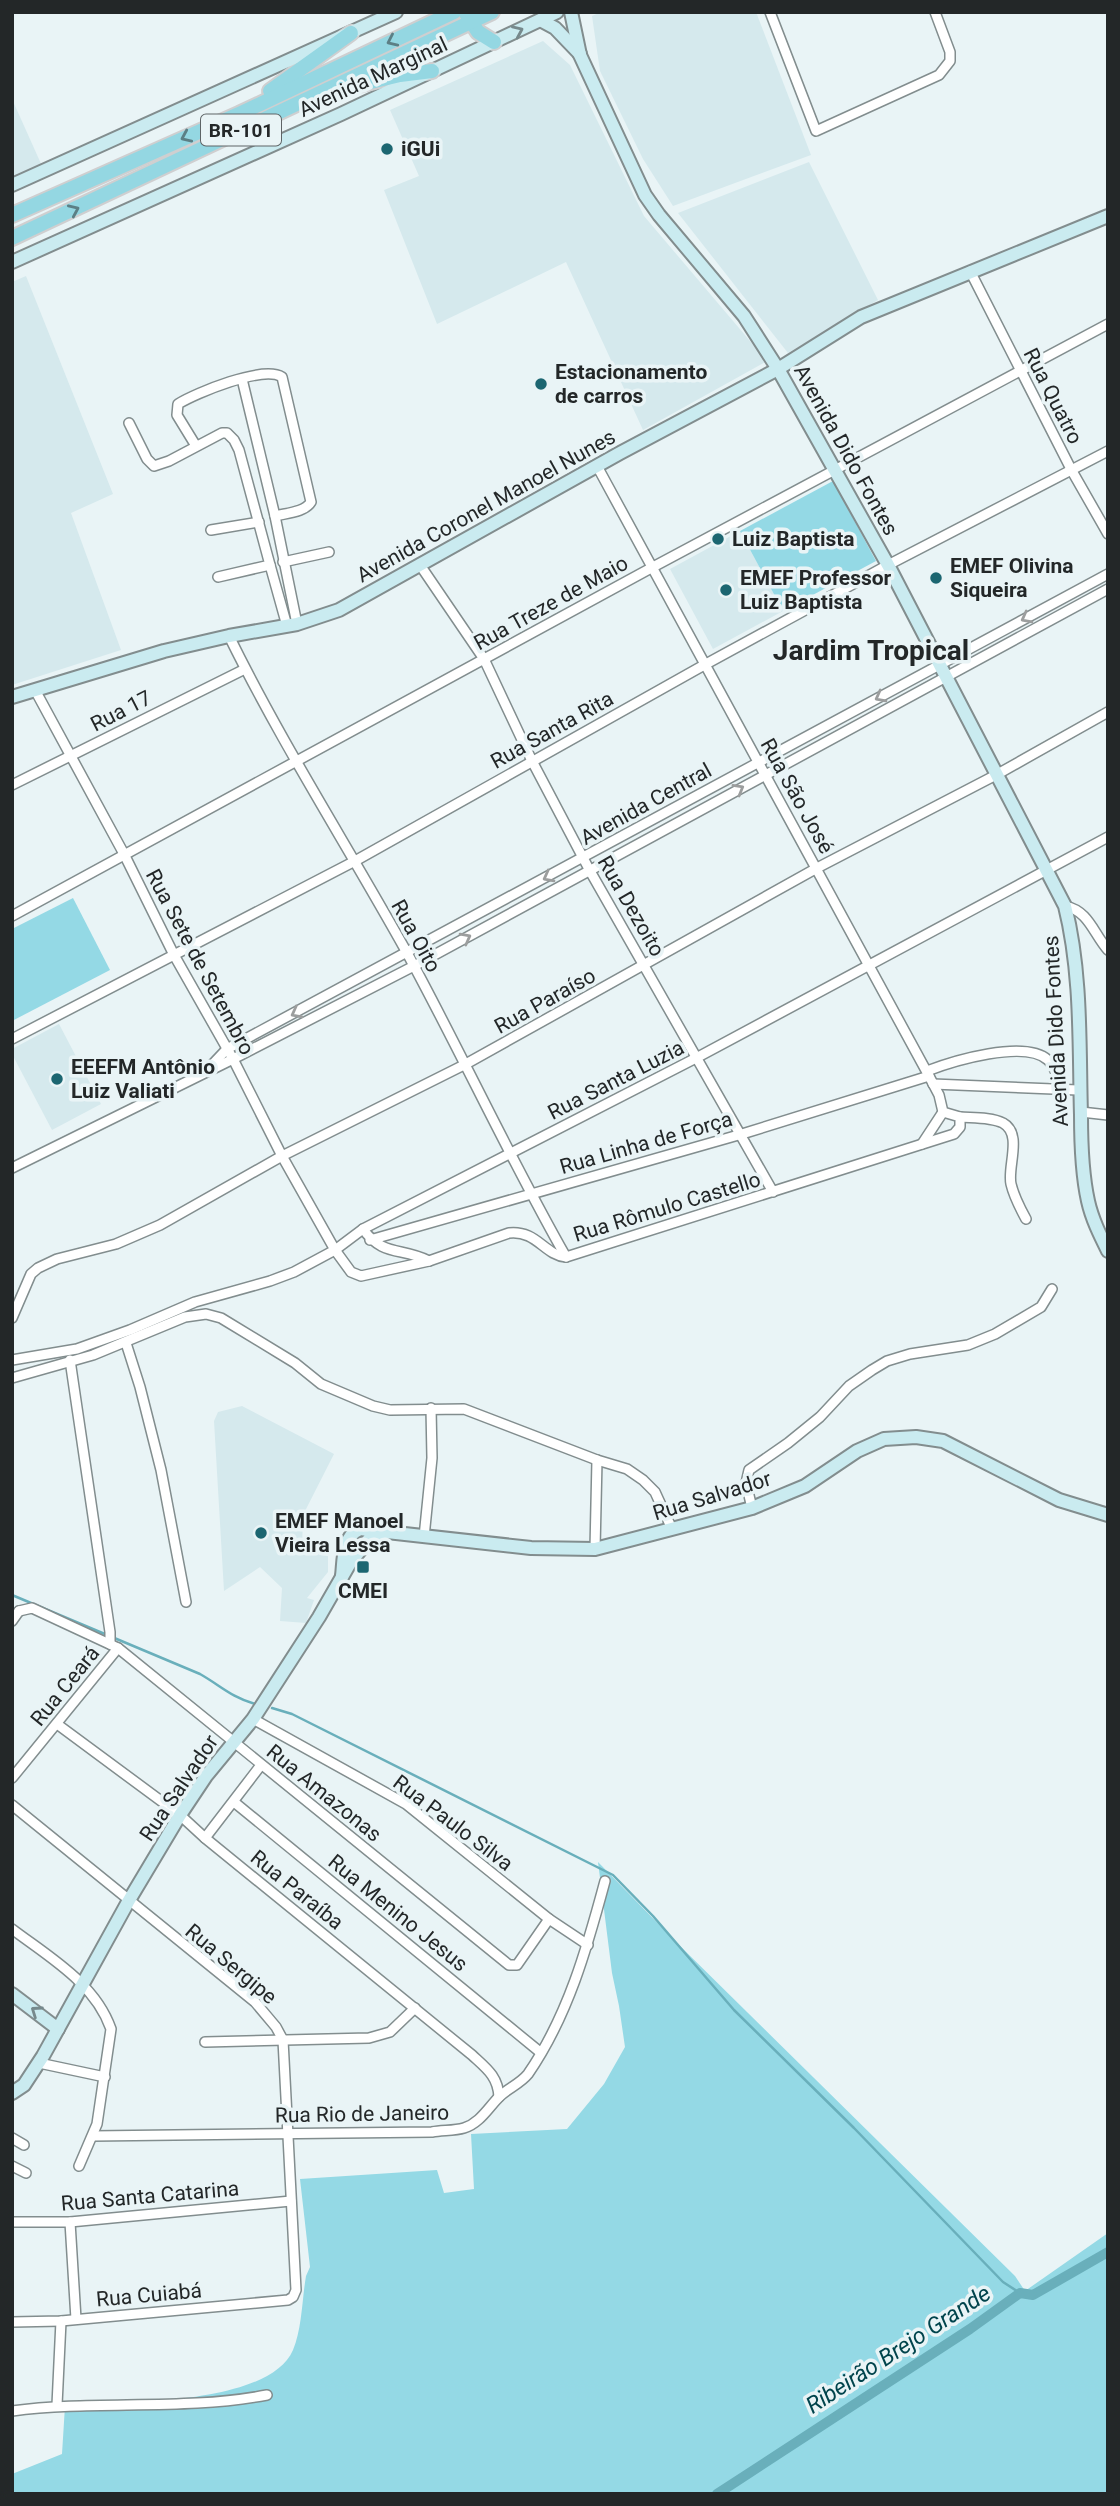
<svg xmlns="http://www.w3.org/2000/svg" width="1120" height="2506" viewBox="0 0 1120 2506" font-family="Roboto,sans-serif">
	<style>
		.built { fill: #d5e9ed }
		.green { fill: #94d9e5 }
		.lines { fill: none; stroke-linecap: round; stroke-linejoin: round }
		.stream { stroke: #69afbb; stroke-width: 2.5 }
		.canal { stroke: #69afbb; stroke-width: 10 }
		.street-casing { stroke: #828d8e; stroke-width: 12 }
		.secondary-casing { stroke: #828d8e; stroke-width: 16 }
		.primary-casing { stroke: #cfcfd0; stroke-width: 18 }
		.street { stroke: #fff; stroke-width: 9 }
		.secondary { stroke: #caebf0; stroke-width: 12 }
		.primary { stroke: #94d7e2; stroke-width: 14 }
		.oneway { stroke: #76898c }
		.oneway2 { stroke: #5c7f85 }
		.oneway3 { stroke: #9c9e9e }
		.poi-dot { fill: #1c6671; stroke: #e9f4f6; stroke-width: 2.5 }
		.labels { text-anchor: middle; stroke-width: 7; stroke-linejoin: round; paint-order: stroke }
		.shield { fill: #e9f4f6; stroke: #5e6466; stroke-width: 2 }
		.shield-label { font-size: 19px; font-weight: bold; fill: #232728 }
		.street-label { font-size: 21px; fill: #232728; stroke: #e9f4f6 }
		.poi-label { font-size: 21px; font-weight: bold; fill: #232728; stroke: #e9f4f6; text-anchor: start }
		.water-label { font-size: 23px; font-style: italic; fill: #00444c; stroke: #e9f4f6 }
		.district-label { font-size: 28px; font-weight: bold; fill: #232728; stroke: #e9f4f6 }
	</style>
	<rect width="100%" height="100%" fill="#e9f4f6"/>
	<g class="built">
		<path d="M601 12H756L811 155 673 206 643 159 600 71 592 16Z"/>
		<path d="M543 41 570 65 644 216 767 361 643 430 566 262 437 324 384 190 419 176 390 110Z"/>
		<path d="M12 99 42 166 12 179Z"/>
		<path d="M809 162 878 300 788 353 678 213Z"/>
		<path d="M26 276 113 494 71 513 121 650 12 685V282Z"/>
		<path d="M740 531 783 611 713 649 670 569Z"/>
		<path d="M59 1024 101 1104 52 1130 12 1054V1049Z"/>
		<path d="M242 1406 334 1454 303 1515 302 1551 328 1556V1572L307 1598 314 1600 306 1623 280 1621 282 1588 260 1567 224 1591 214 1421 218 1412Z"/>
	</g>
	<g class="green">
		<path d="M833 481 876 561 783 611 740 531Z"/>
		<path d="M73 898 110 970 12 1021V929Z"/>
		<path d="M598 1862 679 1945 1015 2276 1025 2291 1108 2233V2494H12V2474L62 2454 65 2406C119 2402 269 2406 293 2350 302 2329 302 2299 306 2276L310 2267 300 2179 437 2170 444 2193 474 2189 471 2134 567 2129 604 2084 625 2047 619 2006 612 1973Z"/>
	</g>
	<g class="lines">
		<g class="stream">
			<path d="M12 1595 200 1674C221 1686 231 1697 255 1704"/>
			<path d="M272 1708 292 1714 613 1875 653 1916 734 2010 854 2128 1003 2282 1020 2293"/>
		</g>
		<path class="canal" d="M717 2494 970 2329 1020 2293 1033 2295 1108 2252"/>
		<g class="street-casing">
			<g id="street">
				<path d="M770 12 816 131 939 75 950 61V52L935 12"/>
				<path d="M970 271 1072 471 1108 534"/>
				<path d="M242 379 275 516 297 624"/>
				<path d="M129 423 147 459 154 466 169 461 222 433H227L234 440 239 450 270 565 218 577"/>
				<path d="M196 446 177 415 178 404C196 393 263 365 282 377L311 502C305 512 287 513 275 516"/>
				<path d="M211 530 259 522"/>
				<path d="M283 562 329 552"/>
				<path d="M270 565 287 626"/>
				<path d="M420 565 484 659 532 761 590 871 773 1192"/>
				<path d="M229 636C282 744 347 845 406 951 461 1052 509 1157 566 1257"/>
				<path d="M35 690 124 854 174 955 233 1059 282 1156 335 1250 351 1272 361 1276 429 1261"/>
				<path d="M12 785 245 669"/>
				<path d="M1065 906C1089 911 1093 933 1108 950"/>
				<path d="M12 916 653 567 1108 324"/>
				<path d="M12 1039 355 861 706 664 888 565 1108 451"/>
				<path d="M209 1068 227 1049 1108 574"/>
				<path d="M927 1071C953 1061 1025 1039 1048 1060 1056 1067 1058 1079 1062 1089"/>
				<path d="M933 1084 1078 1090"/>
				<path d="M1081 1112 1108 1115"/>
				<path d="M960 1117C973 1118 991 1117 1003 1123 1023 1134 1007 1167 1011 1184 1014 1197 1020 1208 1026 1219"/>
				<path d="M922 1144 943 1112"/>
				<path d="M12 1168 233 1059 414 966 1108 589"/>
				<path d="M363 1229C383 1257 401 1247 429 1261L509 1233C537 1230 544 1255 566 1257L954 1134 960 1127V1117L943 1112 939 1095 929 1076 597 466"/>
				<path d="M370 1240 742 1134 929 1076"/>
				<path d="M12 1318 31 1274 38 1268 57 1259 116 1244 160 1225 282 1156 464 1065 817 868 996 775 1108 712"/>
				<path d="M126 1343 140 1387 161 1470 186 1602"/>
				<path d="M12 1360 77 1349 130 1330 195 1302 270 1281 294 1272 335 1250 363 1229 698 1057 1108 837"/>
				<path d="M70 1360 110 1632V1644"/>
				<path d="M12 1378 93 1355 185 1317 206 1314 221 1318 295 1363 321 1384 373 1406 390 1410 464 1409 597 1460 627 1469 643 1480 655 1492 672 1529"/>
				<path d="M752 1508 746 1483 749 1470 788 1443 820 1417 849 1386 872 1370 887 1361 910 1354 968 1345 995 1334 1041 1307 1052 1289"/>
				<path d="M424 1537 432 1458 431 1408"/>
				<path d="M595 1549 597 1460"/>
				<path d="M19 1611 32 1608 118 1648 509 1965H517L549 1919"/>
				<path d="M12 1621 19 1611"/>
				<path d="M253 1719 406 1804 549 1919 588 1945"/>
				<path d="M57 1724 180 1815 205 1838 472 2055C486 2068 498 2076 499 2097"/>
				<path d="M12 1778 118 1648"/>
				<path d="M234 1802 540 2052"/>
				<path d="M12 1805 255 2002 276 2027 283 2040 296 2290 293 2297 288 2300 61 2321 12 2322"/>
				<path d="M205 1838 261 1765"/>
				<path d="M12 1929C49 1957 95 1983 111 2029L97 2124 79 2166"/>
				<path d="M205 2042 369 2038 390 2032 415 2008"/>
				<path d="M39 2063 105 2077"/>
				<path d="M93 2136 432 2132C442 2130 454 2131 464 2128 480 2123 488 2108 499 2097 508 2088 520 2084 528 2074 568 2016 587 1948 605 1881"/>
				<path d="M12 2138 24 2145"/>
				<path d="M12 2166 26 2173"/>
				<path d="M12 2222H70L291 2201"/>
				<path d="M70 2222 76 2319"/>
				<path d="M57 2405 61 2321"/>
				<path d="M12 2411C97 2400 183 2411 267 2395"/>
			</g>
		</g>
		<g class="secondary-casing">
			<g id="secondary">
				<path d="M571 12 580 55 645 195 659 215 744 316 778 369 888 565 1065 906C1082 974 1079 1046 1081 1115 1081 1144 1082 1174 1088 1201 1092 1219 1100 1235 1108 1251"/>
				<path d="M542 21 555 28 580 54"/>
				<path d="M12 185 396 12"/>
				<path d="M12 262 341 114 557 12"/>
				<path d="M12 697 164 651 229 636 297 624 339 610 620 453 778 369 861 317 1108 216"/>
				<path d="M342 1576C344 1559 342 1537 360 1529L531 1548 595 1549 752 1508 805 1486 857 1451 884 1439 916 1437 943 1441 1059 1500 1108 1515"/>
				<path d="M12 1994 58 2029"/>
				<path d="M12 2093 24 2085 43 2056 128 1902 180 1815 206 1776 253 1719 319 1617 350 1563 370 1538 383 1533"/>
			</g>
		</g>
		<g class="primary-casing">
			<g id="primary">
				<path d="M465 12 478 32 494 42"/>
				<path d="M341 89 400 75 432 71"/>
				<path d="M270 91 351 33"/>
				<path d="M12 215 239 114 454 12"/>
				<path d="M12 238 492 12"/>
			</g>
		</g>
		<use href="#street" class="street"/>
		<use href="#secondary" class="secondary"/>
		<use href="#primary" class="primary"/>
	</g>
	<defs><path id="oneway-chevron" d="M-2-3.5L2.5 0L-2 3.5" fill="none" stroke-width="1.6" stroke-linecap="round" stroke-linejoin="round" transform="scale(1.75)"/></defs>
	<g class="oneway">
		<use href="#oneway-chevron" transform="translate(518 31) rotate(-24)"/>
		<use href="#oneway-chevron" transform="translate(36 2011) rotate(-145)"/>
	</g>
	<g class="oneway2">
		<use href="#oneway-chevron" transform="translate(392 41) rotate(155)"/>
		<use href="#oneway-chevron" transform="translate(186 137) rotate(156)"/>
		<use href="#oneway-chevron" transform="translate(74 210) rotate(-24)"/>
	</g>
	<g class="oneway3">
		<use href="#oneway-chevron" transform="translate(1026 618) rotate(152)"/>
		<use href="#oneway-chevron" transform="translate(880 697) rotate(152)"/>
		<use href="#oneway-chevron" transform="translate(739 789) rotate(-30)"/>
		<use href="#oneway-chevron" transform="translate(548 877) rotate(152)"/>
		<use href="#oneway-chevron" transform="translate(466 938) rotate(-28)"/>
		<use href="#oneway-chevron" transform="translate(296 1013) rotate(152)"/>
	</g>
	<g class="poi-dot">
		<circle cx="387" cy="149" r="7"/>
		<circle cx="541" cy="384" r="7"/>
		<circle cx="718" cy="539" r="7"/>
		<circle cx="936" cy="578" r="7"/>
		<circle cx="726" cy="590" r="7"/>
		<circle cx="57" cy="1079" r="7"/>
		<circle cx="261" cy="1533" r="7"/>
		<rect x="356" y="1560" width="14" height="14" rx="3.5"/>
	</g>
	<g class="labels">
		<rect class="shield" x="201" y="114.5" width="80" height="31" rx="5"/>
		<g class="shield-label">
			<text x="241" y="137">BR-101</text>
		</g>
		<g class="street-label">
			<text transform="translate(373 77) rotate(-25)" y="7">Avenida Marginal</text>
			<text transform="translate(1053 396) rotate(63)" y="7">Rua Quatro</text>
			<text transform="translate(846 450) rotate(61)" y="7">Avenida Dido Fontes</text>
			<text transform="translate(486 506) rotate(-29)" y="7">Avenida Coronel Manoel Nunes</text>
			<text transform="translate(551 603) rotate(-29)" y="7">Rua Treze de Maio</text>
			<text transform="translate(121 711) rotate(-27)" y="7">Rua 17</text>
			<text transform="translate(552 730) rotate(-29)" y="7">Rua Santa Rita</text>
			<text transform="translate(797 796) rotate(61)" y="7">Rua São José</text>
			<text transform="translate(646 804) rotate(-29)" y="7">Avenida Central</text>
			<text transform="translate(631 906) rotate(60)" y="7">Rua Dezoito</text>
			<text transform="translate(416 936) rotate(61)" y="7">Rua Oito</text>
			<text transform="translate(200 962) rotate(62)" y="7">Rua Sete de Setembro</text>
			<text transform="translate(545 1001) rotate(-29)" y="7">Rua Paraíso</text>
			<text transform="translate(1056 1031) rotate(-93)" y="7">Avenida Dido Fontes</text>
			<text transform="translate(616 1080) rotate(-27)" y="7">Rua Santa Luzia</text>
			<text transform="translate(646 1143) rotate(-16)" y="7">Rua Linha de Força</text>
			<text transform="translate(667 1207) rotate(-17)" y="7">Rua Rômulo Castello</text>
			<text transform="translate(712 1496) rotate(-17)" y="7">Rua Salvador</text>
			<text transform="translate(65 1686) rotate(-51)" y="7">Rua Ceará</text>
			<text transform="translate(179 1788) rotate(-56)" y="7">Rua Salvador</text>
			<text transform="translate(324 1793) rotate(39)" y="7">Rua Amazonas</text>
			<text transform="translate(453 1823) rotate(37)" y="7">Rua Paulo Silva</text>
			<text transform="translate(297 1890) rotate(39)" y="7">Rua Paraíba</text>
			<text transform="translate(398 1913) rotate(39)" y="7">Rua Menino Jesus</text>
			<text transform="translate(231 1964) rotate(40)" y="7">Rua Sergipe</text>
			<text transform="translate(362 2114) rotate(-1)" y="7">Rua Rio de Janeiro</text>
			<text transform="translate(150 2196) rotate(-5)" y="7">Rua Santa Catarina</text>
			<text transform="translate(149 2295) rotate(-5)" y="7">Rua Cuiabá</text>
		</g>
		<g class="poi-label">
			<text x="401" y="156">iGUi</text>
			<text x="555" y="379">Estacionamento<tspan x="555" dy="24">de carros</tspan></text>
			<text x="732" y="546">Luiz Baptista</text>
			<text x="950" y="573">EMEF Olivina<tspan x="950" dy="24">Siqueira</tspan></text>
			<text x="740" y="585">EMEF Professor<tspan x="740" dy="24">Luiz Baptista</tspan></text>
			<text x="71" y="1074">EEEFM Antônio<tspan x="71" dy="24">Luiz Valiati</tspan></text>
			<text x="275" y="1528">EMEF Manoel<tspan x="275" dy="24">Vieira Lessa</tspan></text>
			<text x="363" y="1598" text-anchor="middle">CMEI</text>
		</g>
		<g class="water-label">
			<text transform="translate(898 2349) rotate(-33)" y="8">Ribeirão Brejo Grande</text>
		</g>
		<g class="district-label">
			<text x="871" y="660">Jardim Tropical</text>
		</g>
	</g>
	<rect width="1120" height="2506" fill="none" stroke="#232728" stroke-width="28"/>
</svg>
